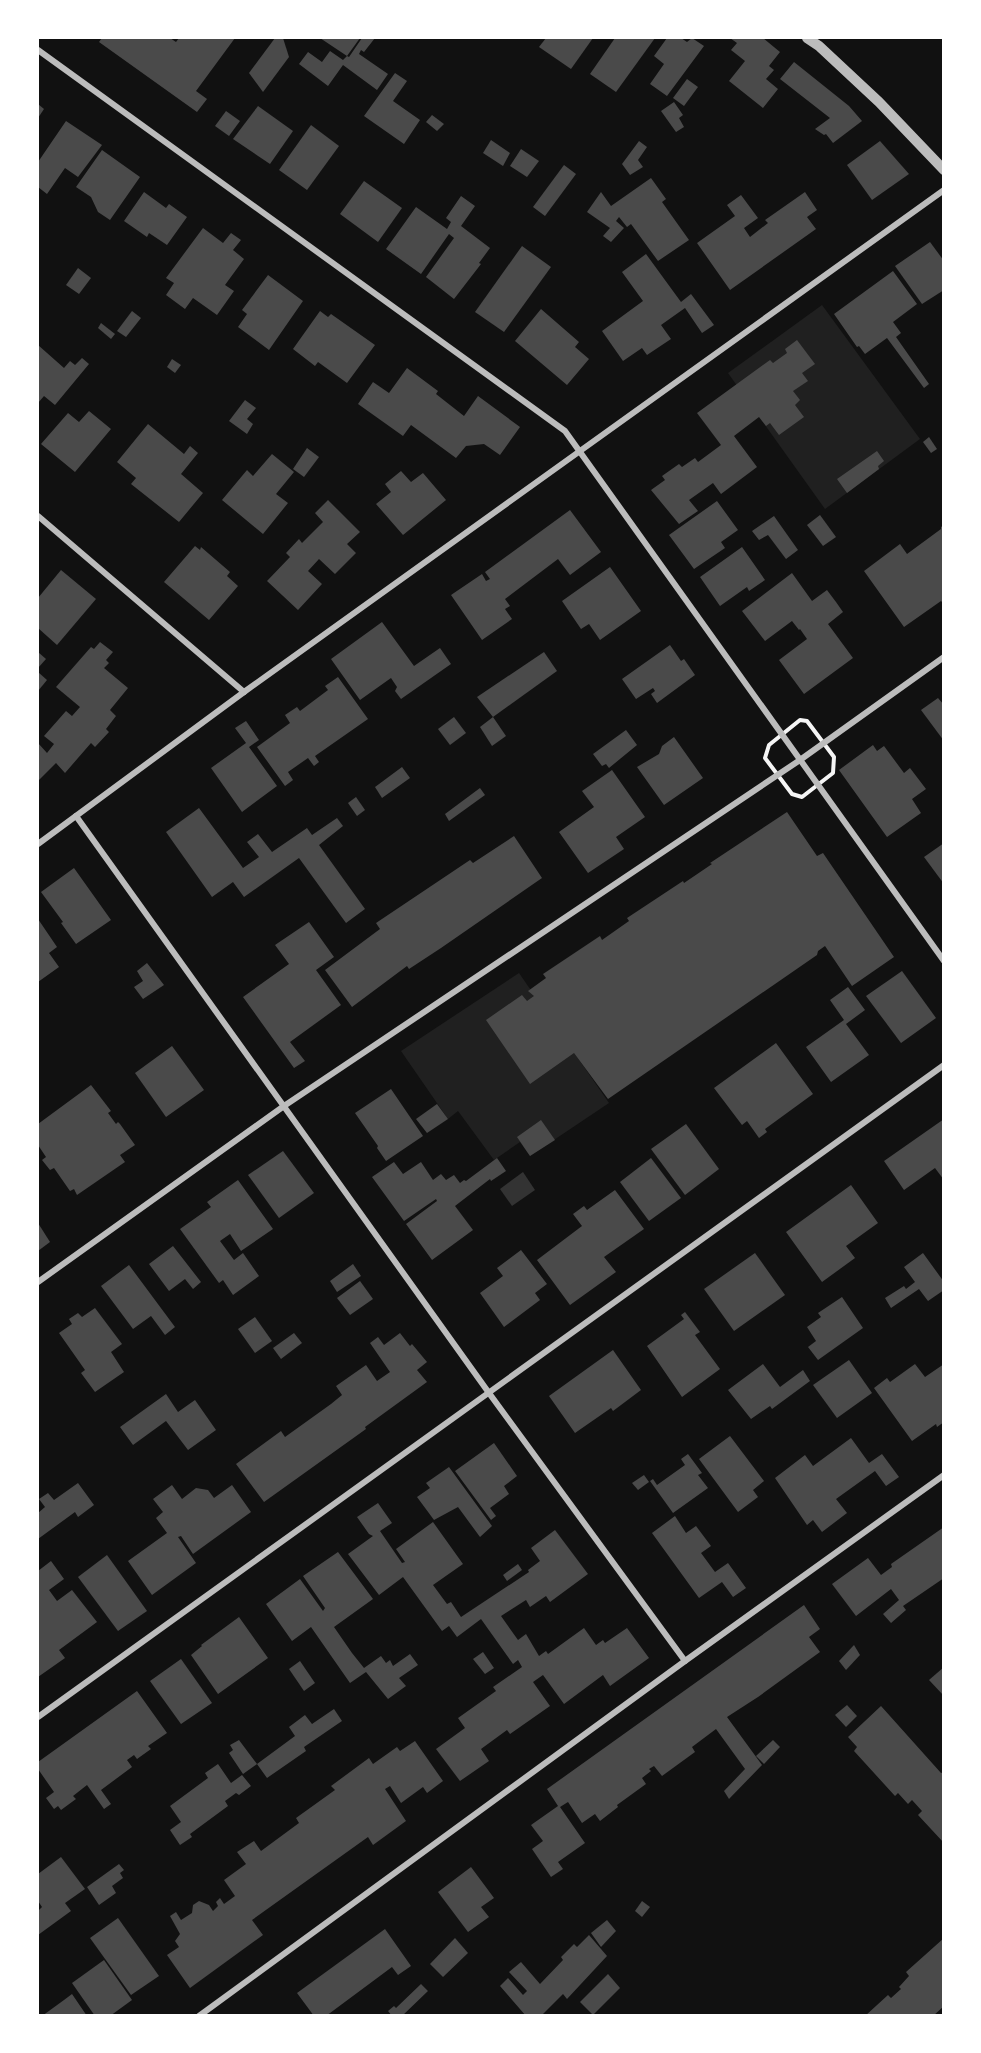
<svg xmlns="http://www.w3.org/2000/svg" width="981" height="2053" viewBox="0 0 981 2053" font-family="Rubik,sans-serif">
	<style>
		.green { fill: #202020 }
		.water { fill: #333 }
		.building { fill: #4a4a4a }
		.lines { fill: none; stroke-linecap: round; stroke-linejoin: round }
		.path { stroke: #f5f5f5; stroke-width: 4 }
		.minor { stroke: #bcbcbc; stroke-width: 6 }
		.tertiary { stroke: #bcbcbc; stroke-width: 10 }
	</style>
	<rect width="100%" height="100%" fill="#111"/>
	<g class="green">
		<path d="M822 305 920 439 825 509 728 373Z"/>
		<path d="M519 973 609 1103 530 1156 520 1142 494 1160 458 1111 448 1119 401 1051Z"/>
	</g>
	<path class="water" d="M523 1172 535 1190 512 1206 500 1189Z"/>
	<g class="building">
		<path d="M102 38H170L176 42 179 38H235L196 91 207 99 197 112 99 42Z"/>
		<path d="M275 38H283L289 57 263 92 249 73Z"/>
		<path d="M320 38H360L347 56Z"/>
		<path d="M362 38H375L364 52 361 50 359 54 388 74 377 90 343 65 328 86 299 64 308 52 322 62 330 51 343 60 347 56 349 57Z"/>
		<path d="M546 38H593L571 69 539 47Z"/>
		<path d="M615 38H655L616 92 590 74Z"/>
		<path d="M667 38H681L687 42 692 38 704 46 667 96 650 84 664 64 654 56Z"/>
		<path d="M730 38H763L780 52 769 66 774 70 766 79 778 89 763 108 729 81 745 61 731 50 737 43Z"/>
		<path d="M794 62 849 106 862 121 833 143 826 134 824 135 815 129 830 118 780 79Z"/>
		<path d="M395 73 407 81 393 101 420 120 404 144 364 116Z"/>
		<path d="M687 79 698 87 684 106 673 98Z"/>
		<path d="M674 102 683 115 679 118 684 127 676 132 661 111Z"/>
		<path d="M38 104 44 109 38 118Z"/>
		<path d="M258 106 293 131 270 164 233 139Z"/>
		<path d="M226 111 240 121 229 136 215 126Z"/>
		<path d="M432 115 444 124 437 131 426 122Z"/>
		<path d="M66 121 102 145 78 177 65 168 47 194 38 187V162Z"/>
		<path d="M311 125 339 146 307 190 279 170Z"/>
		<path d="M491 140 510 153 503 166 483 153Z"/>
		<path d="M639 141 647 147 638 160 643 167 630 175 622 164Z"/>
		<path d="M880 141 909 174 872 200 847 165Z"/>
		<path d="M521 149 539 161 527 177 510 166Z"/>
		<path d="M102 150 140 177 110 220 98 212 91 197 76 187Z"/>
		<path d="M564 165 576 174 545 216 533 207Z"/>
		<path d="M651 178 666 199 662 202 689 240 658 261 631 224 627 227 619 217 616 221 624 228 611 242 603 236 610 228 587 212 601 192 611 206Z"/>
		<path d="M364 181 402 208 378 242 340 214Z"/>
		<path d="M144 192 166 208 169 204 187 217 167 245 149 233 147 237 124 221Z"/>
		<path d="M805 192 817 210 807 217 816 229 730 290 697 243 735 216 727 205 741 195 758 218 744 228 750 237 768 223 765 220Z"/>
		<path d="M461 196 475 206 461 226 490 248 479 263 481 264 454 299 426 277 454 238 449 234 421 274 386 249 416 207 447 229 451 222 446 218Z"/>
		<path d="M203 228 223 243 231 233 241 240 233 250 244 259 225 285 234 291 217 315 193 298 185 309 166 295 174 283 166 278Z"/>
		<path d="M930 242 944 261V290L922 304 895 266Z"/>
		<path d="M522 246 551 267 504 332 475 312Z"/>
		<path d="M646 254 681 302 691 294 714 325 702 333 685 308 661 325 671 339 647 355 642 348 623 361 602 331 643 301 622 272Z"/>
		<path d="M78 268 91 278 79 294 66 285Z"/>
		<path d="M893 271 917 304 893 322 901 333 896 337 929 384 924 388 887 338 865 354 859 346 857 347 834 314Z"/>
		<path d="M268 275 303 301 269 350 238 327 247 314 242 310Z"/>
		<path d="M541 309 579 342 575 347 589 359 567 385 515 341Z"/>
		<path d="M132 311 141 318 126 337 117 331Z"/>
		<path d="M320 311 328 317 331 314 375 345 347 383 318 362 315 366 293 349Z"/>
		<path d="M101 323 115 334 111 339 98 328Z"/>
		<path d="M797 340 815 364 802 373 808 381 793 391 800 400 795 405 804 417 779 435 770 423 766 426 759 417 734 436 757 467 721 494 713 483 689 500 698 511 679 524 651 490 665 480 662 476 679 464 682 467 695 458 698 462 721 445 697 413 770 360 773 363 787 353 785 349Z"/>
		<path d="M38 345 64 368 70 361 75 365 82 358 89 364 55 405 44 396 38 403Z"/>
		<path d="M172 359 181 365 175 373 167 367Z"/>
		<path d="M407 368 438 391 436 394 464 416 478 396 520 427 500 455 484 444 466 446 456 458 411 425 403 436 358 404 373 382 389 393Z"/>
		<path d="M245 400 256 408 247 419 253 424 247 434 229 421Z"/>
		<path d="M89 411 111 429 75 472 41 444 68 413 79 422Z"/>
		<path d="M148 424 184 454 190 446 198 453 181 474 203 493 179 522 131 484 136 478 117 462Z"/>
		<path d="M929 437 937 449 931 453 923 442Z"/>
		<path d="M307 448 319 457 304 477 293 469Z"/>
		<path d="M877 451 884 461 878 466 879 469 847 493 837 479Z"/>
		<path d="M272 454 294 472 276 494 288 503 263 534 222 500 247 470 253 476Z"/>
		<path d="M401 471 411 482 423 473 446 500 403 535 376 504 391 492 385 484Z"/>
		<path d="M328 500 360 532 347 544 356 553 335 574 319 559 308 571 322 584 298 610 267 581 290 557 286 553 299 539 302 543 323 522 315 513Z"/>
		<path d="M717 501 738 530 721 542 725 548 694 569 669 535Z"/>
		<path d="M570 510 601 552 570 575 558 559 505 599 510 606 505 609 512 619 482 640 451 595 482 574 486 581 490 579 485 572Z"/>
		<path d="M820 515 836 537 823 546 807 525Z"/>
		<path d="M774 516 798 550 786 559 768 535 759 540 752 531Z"/>
		<path d="M944 525V604L941 601 904 627 864 571 900 544 907 554 941 529V527Z"/>
		<path d="M195 546 200 550 201 547 230 572 227 576 238 586 209 620 164 582Z"/>
		<path d="M742 547 765 580 749 591 747 587 720 606 700 577Z"/>
		<path d="M610 567 641 611 600 640 589 624 581 629 562 601Z"/>
		<path d="M61 570 96 599 57 645 38 628V598Z"/>
		<path d="M792 573 812 601 827 590 836 602 843 612 828 624 853 658 804 694 779 660 807 639 800 629 799 630 792 621 765 641 742 611Z"/>
		<path d="M382 622 414 666 440 648 451 664 401 699 395 691 397 687 391 678 360 700 331 659Z"/>
		<path d="M100 642 113 652 106 660 109 663 104 668 128 688 110 710 116 716 106 729 109 732 95 747 91 743 65 773 56 763 38 781V743L47 753 54 744 44 736 66 711 72 716 80 707 56 687 91 647 94 649Z"/>
		<path d="M670 645 681 661 684 659 695 675 657 703 651 694 655 691 653 688 636 699 622 679Z"/>
		<path d="M38 652 46 659 38 668Z"/>
		<path d="M544 652 557 671 493 717 477 697Z"/>
		<path d="M38 672 47 680 38 691Z"/>
		<path d="M338 677 368 719 315 756 319 762 314 766 308 758 288 772 293 780 285 786 257 747 290 723 285 715 297 707 300 711 328 690 325 686Z"/>
		<path d="M938 698 944 705V741L921 710Z"/>
		<path d="M454 717 466 733 450 745 438 729Z"/>
		<path d="M493 717 506 736 492 746 480 727Z"/>
		<path d="M246 721 259 740 249 747 277 786 242 812 211 768 246 743 235 728Z"/>
		<path d="M626 730 637 745 609 768 606 764 602 766 593 754Z"/>
		<path d="M674 737 703 778 664 805 637 767 659 754 662 746Z"/>
		<path d="M873 745 877 751 884 746 904 773 910 768 926 789 912 799 921 813 887 837 839 770Z"/>
		<path d="M402 767 410 778 382 798 375 787Z"/>
		<path d="M612 770 645 817 616 837 624 849 588 873 559 832 594 807 582 791Z"/>
		<path d="M480 788 485 795 449 821 445 814Z"/>
		<path d="M356 797 365 810 357 816 348 803Z"/>
		<path d="M199 808 243 868 259 857 247 842 258 834 272 852 307 828 312 835 337 818 343 826 319 845 365 909 346 923 299 858 244 897 233 882 212 897 166 832Z"/>
		<path d="M787 812 817 856 823 853 894 957 852 986 825 946 818 951 817 955 608 1099 574 1053 530 1084 486 1020 522 995 527 1001 534 996 528 991 546 978 543 974 600 936 602 940 629 921 627 918 683 881 684 883 712 864 710 863Z"/>
		<path d="M514 836 542 878 441 948 409 969 407 966 352 1007 325 970 380 929 376 923 470 860 473 863Z"/>
		<path d="M944 843V884L924 857Z"/>
		<path d="M74 868 111 920 76 944 61 923 63 922 41 892Z"/>
		<path d="M38 919 57 947 49 953 59 967 38 982Z"/>
		<path d="M309 922 334 957 316 970 341 1005 290 1042 305 1061 294 1068 243 997 289 964 275 945Z"/>
		<path d="M147 963 164 985 143 999 134 987 143 981 137 971Z"/>
		<path d="M902 971 936 1018 901 1043 866 996Z"/>
		<path d="M848 987 865 1010 846 1024 869 1055 831 1082 806 1047 844 1020 830 1000Z"/>
		<path d="M776 1043 813 1094 765 1129 767 1132 759 1138 747 1121 742 1125 714 1088Z"/>
		<path d="M172 1046 204 1090 166 1117 135 1073Z"/>
		<path d="M91 1085 111 1111 108 1113 116 1124 118 1122 120 1124 135 1145 120 1155 125 1162 77 1195 74 1189 70 1191 54 1168 50 1170 42 1160 46 1157 38 1145V1124Z"/>
		<path d="M391 1089 423 1136 386 1161 377 1148 378 1146 355 1113Z"/>
		<path d="M437 1104 448 1119 427 1133 416 1119Z"/>
		<path d="M944 1119V1180L935 1168 904 1190 884 1161Z"/>
		<path d="M541 1120 555 1140 530 1156 517 1137Z"/>
		<path d="M686 1124 719 1169 685 1195 651 1149Z"/>
		<path d="M283 1151 314 1193 279 1218 248 1175Z"/>
		<path d="M497 1158 506 1171 491 1181 490 1179 455 1206 473 1230 432 1260 406 1224 437 1201 436 1199 404 1221 372 1177 394 1162 403 1174 421 1162 433 1180 441 1174 446 1180 454 1175 460 1183 464 1180 466 1181Z"/>
		<path d="M651 1158 681 1198 649 1221 620 1182Z"/>
		<path d="M238 1180 273 1229 241 1251 230 1234 220 1241 234 1260 243 1253 259 1276 233 1295 223 1280 219 1283 180 1229 211 1207 207 1202Z"/>
		<path d="M851 1185 878 1223 846 1246 855 1258 822 1282 786 1232Z"/>
		<path d="M615 1190 644 1229 604 1257 616 1272 570 1305 537 1260 582 1226 573 1214 584 1206 587 1210Z"/>
		<path d="M38 1223 50 1242 38 1251Z"/>
		<path d="M173 1246 201 1282 193 1289 185 1279 169 1291 149 1264Z"/>
		<path d="M521 1250 547 1284 535 1293 540 1300 504 1327 480 1293 503 1276 497 1268Z"/>
		<path d="M755 1253 785 1295 734 1331 704 1289Z"/>
		<path d="M923 1253 944 1282V1290L928 1301 919 1289 891 1308 885 1298 904 1286 906 1289 915 1282 904 1267Z"/>
		<path d="M353 1264 361 1276 337 1292 330 1281Z"/>
		<path d="M129 1265 175 1327 165 1335 151 1316 133 1329 101 1286Z"/>
		<path d="M360 1281 373 1299 350 1315 337 1298Z"/>
		<path d="M842 1297 863 1328 818 1360 808 1347 816 1341 807 1327 821 1317 818 1313Z"/>
		<path d="M95 1308 122 1344 111 1352 124 1372 95 1392 81 1373 85 1370 59 1333 72 1324 69 1319 78 1313 82 1317Z"/>
		<path d="M685 1312 700 1332 695 1335 720 1369 682 1397 647 1346 684 1319 681 1315Z"/>
		<path d="M255 1317 272 1341 255 1353 238 1329Z"/>
		<path d="M294 1333 302 1343 281 1359 273 1348Z"/>
		<path d="M400 1333 410 1346 412 1344 427 1362 417 1370 427 1382 365 1427 366 1429 264 1502 236 1464 281 1431 285 1437 331 1404 342 1395 336 1386 366 1365 377 1381 390 1372 370 1343 378 1337 384 1345Z"/>
		<path d="M613 1350 641 1390 613 1411 611 1408 575 1433 549 1396Z"/>
		<path d="M849 1360 872 1393 837 1418 813 1385Z"/>
		<path d="M763 1364 780 1387 803 1370 810 1381 772 1409 770 1406 751 1419 728 1390Z"/>
		<path d="M915 1364 925 1377 944 1364V1422L937 1427 936 1424 912 1441 874 1388 887 1378 890 1382Z"/>
		<path d="M166 1394 178 1412 195 1400 216 1430 188 1450 166 1421 133 1445 120 1427Z"/>
		<path d="M730 1436 764 1481 753 1490 758 1497 738 1512 699 1459Z"/>
		<path d="M851 1438 869 1463 882 1454 899 1477 886 1486 875 1471 836 1499 847 1513 822 1532 813 1520 807 1525 775 1478 805 1455 813 1466Z"/>
		<path d="M494 1443 517 1476 504 1486 509 1494 490 1508 496 1516 491 1520 455 1471Z"/>
		<path d="M688 1454 702 1473 698 1475 708 1488 673 1513 650 1481 653 1479 657 1485 685 1465 681 1459Z"/>
		<path d="M449 1467 492 1526 480 1537 458 1507 434 1520 417 1497 430 1488 426 1483Z"/>
		<path d="M644 1475 649 1482 638 1490 632 1483Z"/>
		<path d="M78 1483 94 1505 78 1517 75 1512 38 1539V1513L45 1507 39 1499 48 1493 54 1500Z"/>
		<path d="M172 1485 182 1499 196 1488 208 1490 214 1498 232 1485 251 1512 193 1554 181 1536 178 1537 196 1563 152 1595 128 1561 167 1533 156 1518 163 1512 153 1499Z"/>
		<path d="M378 1503 392 1523 380 1531 402 1563 405 1562 396 1549 433 1522 463 1564 433 1585 447 1604 451 1602 461 1617 529 1572 528 1570 540 1561 531 1548 555 1530 588 1574 550 1602 546 1596 530 1607 526 1600 501 1616 518 1640 526 1634 539 1656 546 1651 548 1654 584 1628 596 1645 603 1640 605 1643 627 1628 649 1658 610 1686 603 1675 564 1704 543 1675 533 1682 550 1706 510 1734 507 1730 481 1749 489 1761 460 1781 436 1749 465 1728 458 1718 496 1691 493 1687 522 1667 518 1660 513 1664 481 1619 457 1637 449 1626 442 1631 403 1577 379 1595 348 1554 373 1536 369 1534 357 1517Z"/>
		<path d="M675 1516 686 1533 696 1526 711 1546 701 1553 715 1572 728 1563 746 1588 733 1597 722 1582 699 1598 652 1533Z"/>
		<path d="M944 1527V1578L903 1606 906 1610 891 1623 883 1614 899 1600 891 1589 856 1616 832 1584 868 1558 881 1575 892 1567 891 1564Z"/>
		<path d="M338 1552 373 1599 334 1627 352 1653 364 1668 381 1656 386 1663 390 1660 393 1666 410 1654 418 1665 399 1678 406 1686 388 1699 366 1672 350 1683 311 1627 292 1641 266 1604 300 1579 323 1611 325 1608 303 1576Z"/>
		<path d="M107 1555 147 1611 118 1631 78 1577Z"/>
		<path d="M51 1561 64 1579 49 1590 57 1601 72 1590 97 1622 59 1650 65 1658 38 1677V1571Z"/>
		<path d="M518 1564 522 1570 507 1581 503 1575Z"/>
		<path d="M804 1605 820 1629 809 1637 820 1652 758 1697 727 1717 762 1765 729 1799 724 1791 745 1769 716 1729 692 1747 695 1752 662 1776 654 1766 649 1769 651 1771 642 1778 646 1784 617 1805 618 1807 600 1821 595 1814 582 1823 568 1802 560 1807 585 1843 558 1862 563 1869 551 1877 532 1849 543 1841 531 1825 558 1806 547 1789Z"/>
		<path d="M239 1617 268 1658 218 1694 191 1655 202 1646 201 1645Z"/>
		<path d="M854 1645 860 1655 846 1670 839 1661Z"/>
		<path d="M483 1652 494 1668 485 1674 473 1659Z"/>
		<path d="M181 1659 212 1703 181 1724 150 1681Z"/>
		<path d="M300 1661 315 1683 304 1691 289 1669Z"/>
		<path d="M944 1667V1696L929 1680Z"/>
		<path d="M137 1691 167 1733 148 1746 151 1749 137 1759 134 1755 127 1760 132 1767 101 1790 111 1804 104 1809 87 1785 73 1796 76 1799 61 1810 58 1806 54 1809 46 1798 54 1792 38 1769V1762Z"/>
		<path d="M847 1705 857 1716 846 1727 835 1715Z"/>
		<path d="M881 1706 941 1773 944 1772V1843L918 1815 922 1811 912 1800 908 1804 898 1793 895 1796 854 1751 857 1747 848 1737Z"/>
		<path d="M334 1709 342 1721 304 1747 306 1751 267 1778 257 1764 295 1736 289 1727 305 1715 312 1724Z"/>
		<path d="M239 1740 257 1764 243 1774 229 1753 233 1750 230 1745Z"/>
		<path d="M773 1740 780 1747 764 1764 756 1756Z"/>
		<path d="M415 1741 443 1781 427 1793 423 1787 401 1803 390 1786 385 1789 406 1821 373 1845 368 1837 252 1920 263 1935 190 1988 167 1955 179 1947 175 1941 180 1934 170 1916 176 1912 181 1920 192 1913 193 1905 199 1901 209 1905 213 1911 218 1906 216 1902 220 1898 224 1904 235 1896 224 1880 246 1864 237 1852 254 1841 261 1851 299 1823 296 1818 335 1790 331 1786 369 1758 373 1764 397 1747 400 1751Z"/>
		<path d="M218 1764 231 1783 242 1775 251 1786 239 1795 236 1793 225 1801 228 1806 190 1834 192 1837 180 1845 170 1830 181 1822 170 1806 208 1778 205 1773Z"/>
		<path d="M61 1857 85 1889 65 1903 71 1911 38 1935V1911L42 1907 38 1901V1874Z"/>
		<path d="M119 1864 124 1870 120 1873 123 1878 112 1886 116 1893 99 1905 87 1887Z"/>
		<path d="M471 1867 494 1898 481 1907 489 1917 468 1932 438 1892Z"/>
		<path d="M642 1901 650 1907 642 1917 635 1911Z"/>
		<path d="M118 1918 159 1976 131 1995 90 1938Z"/>
		<path d="M607 1920 616 1931 601 1947 591 1933Z"/>
		<path d="M385 1929 411 1966 398 1975 392 1967 326 2016H314L297 1993Z"/>
		<path d="M589 1935 607 1956 567 1999 563 1994 541 2016H526L500 1986 508 1978 523 1995 527 1991 509 1972 521 1962 540 1984 563 1960 561 1957 574 1944 577 1947Z"/>
		<path d="M455 1938 468 1953 443 1977 430 1964Z"/>
		<path d="M944 1938V2006L933 2016H865L888 1995 891 1998 901 1989 899 1987 909 1976 906 1972Z"/>
		<path d="M104 1960 132 2000 110 2016H95L72 1983Z"/>
		<path d="M608 1974 620 1988 593 2015 580 2002Z"/>
		<path d="M421 1984 428 1991 402 2016H392L388 2011 394 2006 396 2008Z"/>
		<path d="M72 1994 87 2016H42L64 2000Z"/>
	</g>
	<g class="lines">
		<path class="path" d="M800 720 807 721 834 757 833 773 802 797 792 794 765 758 769 745Z"/>
		<g class="minor">
			<path d="M38 50 565 431 944 961"/>
			<path d="M38 516 244 692"/>
			<path d="M76 816 489 1393 685 1661"/>
			<path d="M38 844 244 692 944 190"/>
			<path d="M38 1282 284 1106 800 760 944 657"/>
			<path d="M38 1717 944 1065"/>
			<path d="M199 2016 685 1661 944 1475"/>
		</g>
		<path class="tertiary" d="M807 38 819 46 879 102 944 170"/>
	</g>
	<rect width="981" height="2053" fill="none" stroke="#ffffff" stroke-width="78"/>
</svg>
